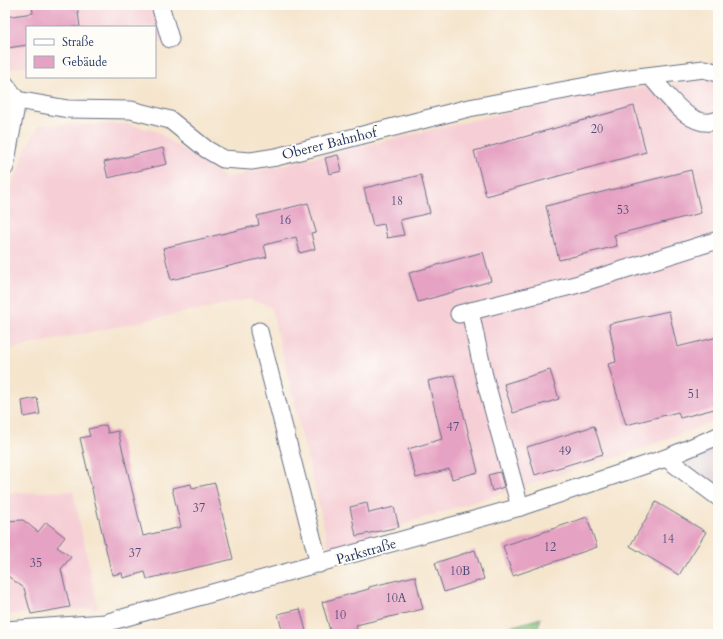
<svg xmlns="http://www.w3.org/2000/svg" width="723" height="639" viewBox="0 0 723 639" font-family="Cardo,serif">
	<style>
		.built { fill: #f6cfd6 }
		.industrial { fill: #d1bdc9 }
		.forest { fill: #7cb572; stroke: #4c7268 }
		.building { fill: #e6a2c2 }
		.lines { fill: none; stroke-linecap: round; stroke-linejoin: round }
		.minor-casing { stroke: #676f85; stroke-width: 19 }
		.minor { stroke: #fff; stroke-width: 17 }
		.labels { text-anchor: middle; stroke-width: 4; stroke-linejoin: round; paint-order: stroke }
		.number-label { font-size: 12px; fill: #4e4c77 }
		.street-label { font-size: 14px; fill: #1b2f5e; stroke: #fdfcf7 }
	</style>
	<rect width="100%" height="100%" fill="#fdfcf7"/>
	<filter id="ink" filterUnits="userSpaceOnUse"><feTurbulence type="fractalNoise" baseFrequency=".025" numOctaves="2"/><feDisplacementMap in="SourceGraphic" scale="8" xChannelSelector="R" yChannelSelector="G"/><feConvolveMatrix kernelMatrix="1 2 1 2 8 2 1 2 1" color-interpolation-filters="sRGB"/></filter>
	<filter id="wash" filterUnits="userSpaceOnUse"><feTurbulence type="fractalNoise" baseFrequency=".012" numOctaves="4" result="noise"/><feDisplacementMap in="SourceGraphic" scale="16" xChannelSelector="R" yChannelSelector="G"/><feGaussianBlur stdDeviation="0.9" result="paint"/><feColorMatrix in="noise" values="0 0 0 0 0 0 0 0 0 0 0 0 0 0 0 0 0 1.4 0 .05"/><feComposite in="paint" operator="in"/></filter>
	<g filter="url(#wash)">
		<rect width="100%" height="100%" fill="#f5e5cd"/>
		<g class="built">
			<path d="M5 5H160L170 39 155 43V27H27V66L5 70Z"/>
			<path d="M718 55V420L641 449 329 548 271 307 249 299 5 350V199L11 187 26 148 39 125 127 124 156 131 199 161 226 178 581 95 697 81Z"/>
			<path d="M5 490 6 493 73 491 98 608 5 615Z"/>
		</g>
		<path class="industrial" d="M718 443V495L675 462Z"/>
		<g class="forest">
			<path d="M541 618 536 634H485Z"/>
			<path d="M111 630 115 634H39Z"/>
		</g>
		<g id="blocks">
			<g class="building">
				<path d="M32 5H77L80 27H27V45L8 48 5 17 33 13Z"/>
				<path d="M634 106 646 152 486 196 474 151Z"/>
				<path d="M163 148 167 164 108 178 104 162Z"/>
				<path d="M338 155 342 171 329 174 325 158Z"/>
				<path d="M691 170 701 213 614 235 617 246 559 260 546 206Z"/>
				<path d="M421 175 430 213 400 220 404 235 387 238 384 224 373 226 364 188Z"/>
				<path d="M308 203 316 232 311 233 315 249 300 253 296 237 264 245 267 257 171 280 163 248 259 225 257 216Z"/>
				<path d="M483 252 491 281 418 302 409 273Z"/>
				<path d="M669 311 677 347 718 337V408L680 418 678 412 626 425 608 364 616 362 609 324Z"/>
				<path d="M550 370 559 399 513 413 504 384Z"/>
				<path d="M454 375 478 472 452 479 449 469 416 478 408 449 442 439 428 381Z"/>
				<path d="M37 398 40 414 24 417 22 401Z"/>
				<path d="M106 425 108 433 118 431 143 536 181 527 172 488 191 484 192 488 215 483 233 559 147 579 145 572 123 578 122 573 112 575 80 438 90 436 88 429Z"/>
				<path d="M594 426 603 454 535 475 527 447Z"/>
				<path d="M500 472 504 487 492 491 488 475Z"/>
				<path d="M656 502 706 532 679 575 630 546Z"/>
				<path d="M367 503 369 513 394 507 399 527 356 536 350 507Z"/>
				<path d="M587 517 597 547 513 576 503 546Z"/>
				<path d="M23 520 38 532 46 522 65 537 57 547 71 557 61 569 70 607 31 614 24 588 5 574V521Z"/>
				<path d="M475 550 484 579 444 592 435 563Z"/>
				<path d="M415 576 423 609 356 625 357 629 331 634 322 602 369 589V587Z"/>
				<path d="M300 609 306 631 283 634 278 614Z"/>
			</g>
		</g>
	</g>
	<g filter="url(#ink)">
		<use href="#blocks" fill-opacity="0" stroke="#676f85" stroke-width="1"/>
		<g class="lines">
			<g class="minor-casing">
				<g id="minor">
					<path d="M160 5 170 39"/>
					<path d="M651 77C667 94 691 132 718 120"/>
					<path d="M5 84 17 100 68 109 131 110 170 120 206 149 223 159 251 161 276 157 469 108 630 78 704 69 718 73"/>
					<path d="M5 167 17 100"/>
					<path d="M470 311 484 376 520 507"/>
					<path d="M459 314 575 285 718 240"/>
					<path d="M259 331 319 564"/>
					<path d="M666 458 718 497"/>
					<path d="M5 630 105 623 520 507 666 458 718 436"/>
				</g>
			</g>
			<use href="#minor" class="minor"/>
		</g>
	</g>
	<g class="labels">
		<g class="number-label">
			<text x="597" y="133">20</text>
			<text x="397" y="205">18</text>
			<text x="623" y="214">53</text>
			<text x="285" y="224">16</text>
			<text x="694" y="398">51</text>
			<text x="453" y="431">47</text>
			<text x="565" y="455">49</text>
			<text x="199" y="512">37</text>
			<text x="668" y="543">14</text>
			<text x="550" y="551">12</text>
			<text x="135" y="557">37</text>
			<text x="36" y="567">35</text>
			<text x="460" y="575">10B</text>
			<text x="396" y="602">10A</text>
			<text x="340" y="619">10</text>
		</g>
		<g class="street-label">
			<text transform="translate(329 143) rotate(-14)" y="5">Oberer Bahnhof</text>
			<text transform="translate(366 551) rotate(-16)" y="5">Parkstraße</text>
		</g>
	</g>
	<rect width="723" height="639" fill="none" stroke="#fdfcf7" stroke-width="20"/>
	<rect x="26" y="26" width="130" height="52" fill="#fdfcf7" stroke="#a3aaba"/>
	<rect x="34" y="39" width="20" height="6" fill="#ffffff" stroke="#a3aaba"/>
	<text x="62" y="46" font-size="12" fill="#1b2f5e">Straße</text>
	<rect x="34" y="56" width="20" height="12" fill="#e6a2c2" stroke="#a3aaba"/>
	<text x="62" y="66" font-size="12" fill="#1b2f5e">Gebäude</text>
</svg>
